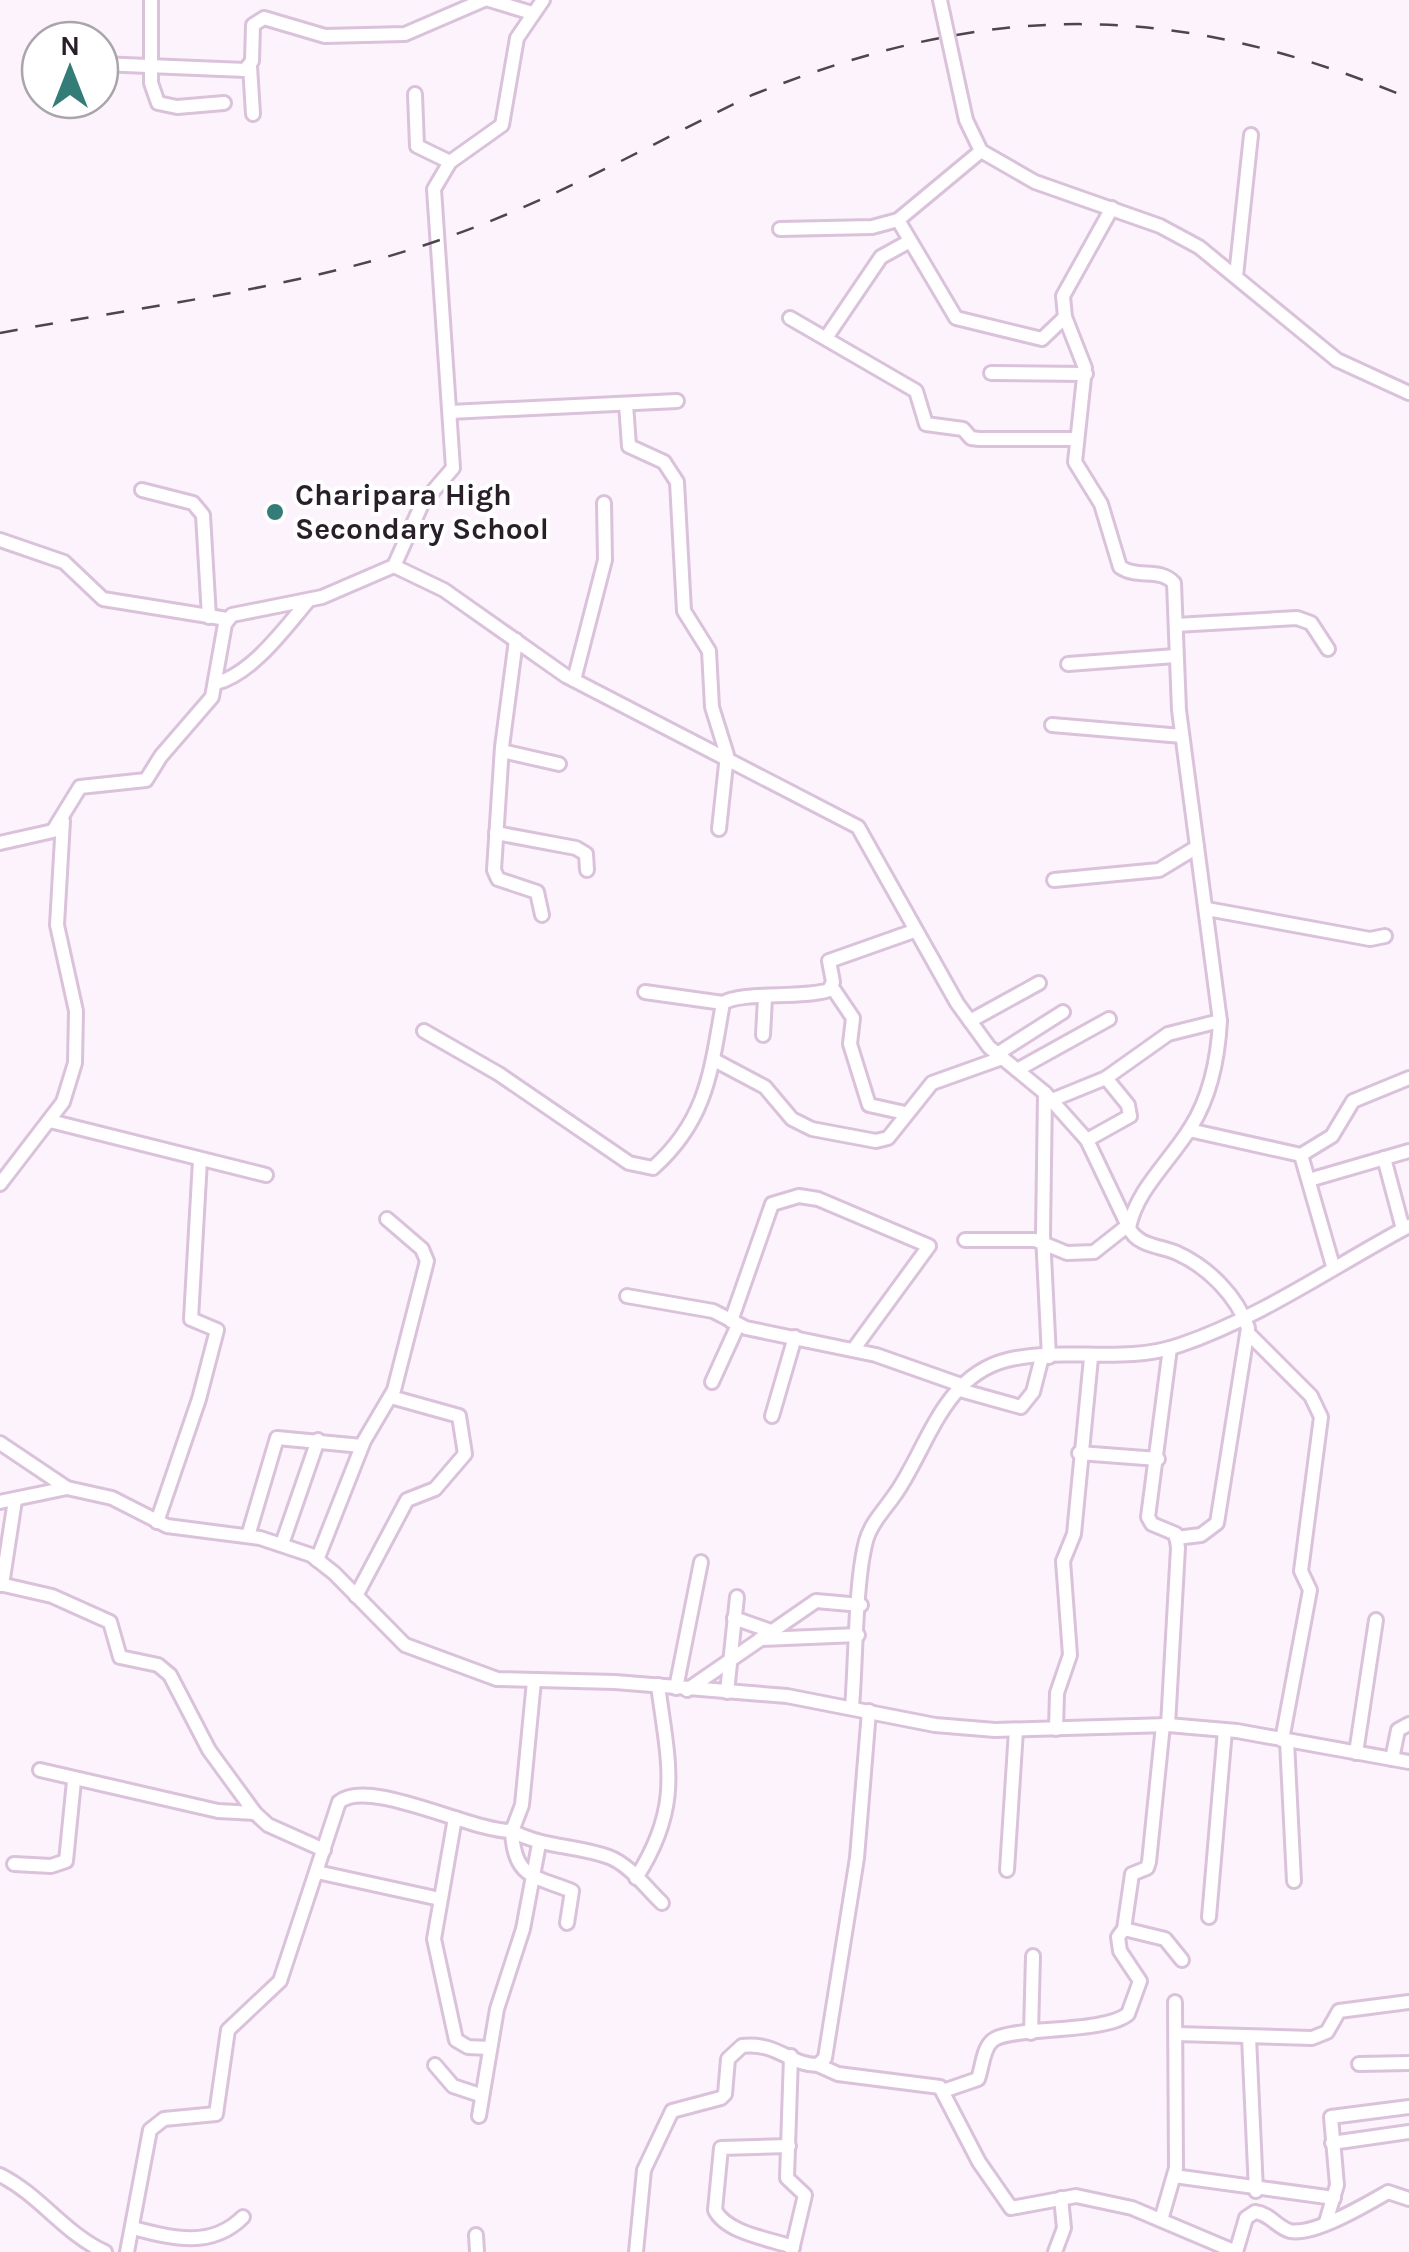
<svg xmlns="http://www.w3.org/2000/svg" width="1409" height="2252" viewBox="0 0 1409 2252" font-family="Karla,sans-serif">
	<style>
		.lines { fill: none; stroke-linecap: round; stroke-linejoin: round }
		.minor-casing { stroke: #dac2db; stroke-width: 18 }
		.minor { stroke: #fff; stroke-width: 12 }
		.rail { stroke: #4e454e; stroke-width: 2.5; stroke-dasharray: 18 18; stroke-linecap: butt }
		.poi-dot { fill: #347c78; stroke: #fff; stroke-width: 4 }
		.labels { text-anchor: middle; stroke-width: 8; stroke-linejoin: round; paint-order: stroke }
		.poi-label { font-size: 30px; font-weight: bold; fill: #281f28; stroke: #fff; text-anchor: start }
	</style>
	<rect width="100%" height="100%" fill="#fdf3fd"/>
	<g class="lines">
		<g class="minor-casing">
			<g id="minor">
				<path d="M151 0V83L158 103 177 107 224 103"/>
				<path d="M489 0 532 13"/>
				<path d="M940 0 966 120 981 151 1035 182 1160 226 1199 247 1337 360 1409 393"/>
				<path d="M100 64 245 70 252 61 253 25 264 18 325 36 405 34 484 0"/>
				<path d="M250 66 253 114"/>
				<path d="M415 94 417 146 450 162"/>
				<path d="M1112 208 1063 296 1065 317 1085 368 1075 462 1101 504 1120 567C1138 579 1159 567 1174 583L1179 710 1220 1021C1218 1059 1211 1095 1191 1127 1171 1160 1136 1190 1129 1228 1137 1246 1161 1246 1177 1253 1208 1267 1237 1296 1248 1328L1217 1523 1201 1535 1176 1538"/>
				<path d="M898 220 956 318 1042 339 1065 317"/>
				<path d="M780 229 872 227 898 220 981 151"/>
				<path d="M1236 276 1251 135"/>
				<path d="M790 318 916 391 926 424 963 429 971 438 979 439H1077"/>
				<path d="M826 338 881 257 910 241"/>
				<path d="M991 373 1086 374"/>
				<path d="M626 404 629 446 664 462 677 482 684 611 709 651 712 707 727 755 719 829"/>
				<path d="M450 412 677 401"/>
				<path d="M142 490 193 503 203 515 209 617"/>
				<path d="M0 540 64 562 103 599 227 619"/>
				<path d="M394 566 444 590 566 676 858 827 957 1003 989 1047 1045 1093 1087 1140 1129 1228"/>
				<path d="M1176 625 1297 618 1311 623 1328 649"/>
				<path d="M516 640 502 747 494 870 498 879 537 892 542 915"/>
				<path d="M1068 664 1175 656"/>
				<path d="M574 680 605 560 604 503"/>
				<path d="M216 683C252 674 285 628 308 601"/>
				<path d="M1052 725 1182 736"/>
				<path d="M502 751 559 764"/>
				<path d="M496 833 576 848 586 854 587 870"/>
				<path d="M0 843 53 831 80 787 146 780 161 756 212 697 225 624 232 615 322 597 394 566 422 504 453 468 434 189 450 162 502 125 517 38 543 0"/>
				<path d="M1054 880 1159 870 1197 847"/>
				<path d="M1207 909 1370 939 1385 936"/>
				<path d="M832 987 853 1018 850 1044 869 1105 905 1113"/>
				<path d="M645 992 723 1003"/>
				<path d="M970 1021 1039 983"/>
				<path d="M424 1031 499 1074 629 1163 653 1168C708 1119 711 1069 723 1003 741 991 802 999 829 990L833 982 829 961 914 931"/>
				<path d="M763 1035 765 998"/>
				<path d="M997 1054 1063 1012"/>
				<path d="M716 1061 765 1087 792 1119 812 1129 876 1141 888 1138 932 1083 1002 1058"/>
				<path d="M1017 1070 1109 1019"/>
				<path d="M1045 1093 1043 1235 1049 1357"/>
				<path d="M1052 1100 1106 1078 1168 1034 1220 1021"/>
				<path d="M50 1121 266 1175"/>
				<path d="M1189 1130 1301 1155 1333 1266"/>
				<path d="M1087 1140 1130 1116 1128 1105 1106 1078"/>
				<path d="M1301 1155 1332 1136 1353 1101 1409 1078"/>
				<path d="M1384 1158 1403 1229"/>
				<path d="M1309 1180 1409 1151"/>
				<path d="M0 1184 63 1102 75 1063 76 1011 57 925 63 821"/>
				<path d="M965 1240H1035L1067 1253 1094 1252 1127 1226"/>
				<path d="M627 1296 713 1311 746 1328 876 1355 964 1386"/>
				<path d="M731 1321 772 1204 799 1196 818 1199 929 1246 853 1350"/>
				<path d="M1248 1333 1311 1396 1321 1417 1301 1571 1310 1590 1282 1740"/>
				<path d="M712 1382 738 1325"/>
				<path d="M960 1390 1021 1407 1033 1392 1042 1357"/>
				<path d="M772 1416 795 1337"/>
				<path d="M0 1443 67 1488 112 1498 167 1526 260 1538 311 1555 334 1573 405 1645 497 1679 615 1682 787 1696 935 1725 995 1730 1168 1725 1237 1731 1409 1762"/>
				<path d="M1079 1453 1158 1459"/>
				<path d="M0 1502 67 1488"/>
				<path d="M157 1522 199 1399 217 1330 191 1319 200 1160"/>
				<path d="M248 1536 277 1438 362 1446"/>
				<path d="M282 1544 318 1440"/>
				<path d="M317 1560 364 1441 394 1390 427 1261 422 1249 387 1219"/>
				<path d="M0 1584 52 1596 110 1622 120 1657 158 1665 170 1675 209 1750 255 1813 268 1825 324 1850"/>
				<path d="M2 1585 15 1500"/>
				<path d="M356 1596 407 1500 435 1489 465 1454 459 1416 391 1397"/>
				<path d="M734 1618 768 1630"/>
				<path d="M760 1639 858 1635"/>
				<path d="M676 1688 701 1562"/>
				<path d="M687 1690 816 1601 861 1605"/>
				<path d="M727 1692 737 1597"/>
				<path d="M852 1707C856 1661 855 1583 866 1541 871 1522 888 1506 898 1490 929 1443 944 1376 1007 1360 1063 1346 1123 1365 1180 1345 1260 1318 1334 1266 1409 1226"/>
				<path d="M1168 1725 1178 1548 1176 1534 1152 1524 1148 1517 1170 1348"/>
				<path d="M1056 1729 1057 1693 1070 1655 1063 1561 1074 1534 1091 1358"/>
				<path d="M1287 1741 1294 1881"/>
				<path d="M1356 1753 1376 1620"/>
				<path d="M1392 1759 1398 1730 1409 1724"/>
				<path d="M40 1770 218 1811 255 1813"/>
				<path d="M455 1818 434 1939 456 2040 468 2047 489 2048"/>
				<path d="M14 1864 51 1866 66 1861 74 1781"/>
				<path d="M1007 1870 1016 1730"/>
				<path d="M317 1872 440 1899"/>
				<path d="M636 1878C683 1805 668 1763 658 1685"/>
				<path d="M1209 1917 1225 1730"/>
				<path d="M567 1923 572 1891C534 1876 514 1878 512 1831 544 1848 577 1845 609 1857 630 1865 646 1888 662 1903"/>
				<path d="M1124 1929 1165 1939 1182 1960"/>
				<path d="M1031 2033 1033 1956"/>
				<path d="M1176 2034 1312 2038 1327 2032 1339 2011 1409 2002"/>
				<path d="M1249 2037 1256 2191"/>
				<path d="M791 2056 787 2178 805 2195 792 2250"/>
				<path d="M1359 2064 1409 2063"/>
				<path d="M435 2065 453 2086 480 2095"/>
				<path d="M818 2065 838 2074 940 2087 979 2162 1011 2208 1076 2196 1132 2208 1236 2252"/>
				<path d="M943 2091 978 2079C982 2068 983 2050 991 2042 1005 2025 1102 2035 1128 2014L1140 1981 1120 1951 1118 1937 1124 1929 1132 1874 1147 1868 1149 1862 1163 1725"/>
				<path d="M479 2116 497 2009 523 1929 539 1844"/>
				<path d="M1332 2143 1409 2132"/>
				<path d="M789 2146 721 2148 715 2210C726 2233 770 2239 793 2247"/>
				<path d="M0 2175C40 2195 65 2234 105 2252"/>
				<path d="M1174 2176 1334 2198"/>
				<path d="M1161 2220 1176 2168 1175 2002"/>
				<path d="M1326 2222 1337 2185 1331 2117 1409 2107"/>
				<path d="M133 2228C172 2238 211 2249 243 2217"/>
				<path d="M476 2235 477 2252"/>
				<path d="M127 2252 150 2130 164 2119 216 2114 228 2030 280 1981 339 1802C369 1777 472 1832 512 1831L522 1805 534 1681"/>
				<path d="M636 2252 644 2170 672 2111 721 2098 725 2094 728 2059 742 2046C778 2042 789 2065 818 2065L825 2058 857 1858 869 1711"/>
				<path d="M1055 2252 1064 2228 1061 2198"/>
				<path d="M1236 2252 1246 2218 1255 2212C1271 2214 1276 2227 1290 2231 1314 2236 1367 2204 1388 2192L1409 2199"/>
			</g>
		</g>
		<use href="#minor" class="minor"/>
		<path class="rail" d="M0 333C149 305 307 288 451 236 555 199 652 144 752 95 992 0 1171 0 1409 98"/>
	</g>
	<circle class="poi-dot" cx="275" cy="512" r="10"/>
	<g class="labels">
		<g class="poi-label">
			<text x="295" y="505">Charipara High<tspan x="295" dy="34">Secondary School</tspan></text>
		</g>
	</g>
	<g transform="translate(70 70)"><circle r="48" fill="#ffffff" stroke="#a9a5a9" stroke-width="2.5"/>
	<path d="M0-8L18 38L0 25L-18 38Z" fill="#347c78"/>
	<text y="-15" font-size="28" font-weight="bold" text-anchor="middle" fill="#281f28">N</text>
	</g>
</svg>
